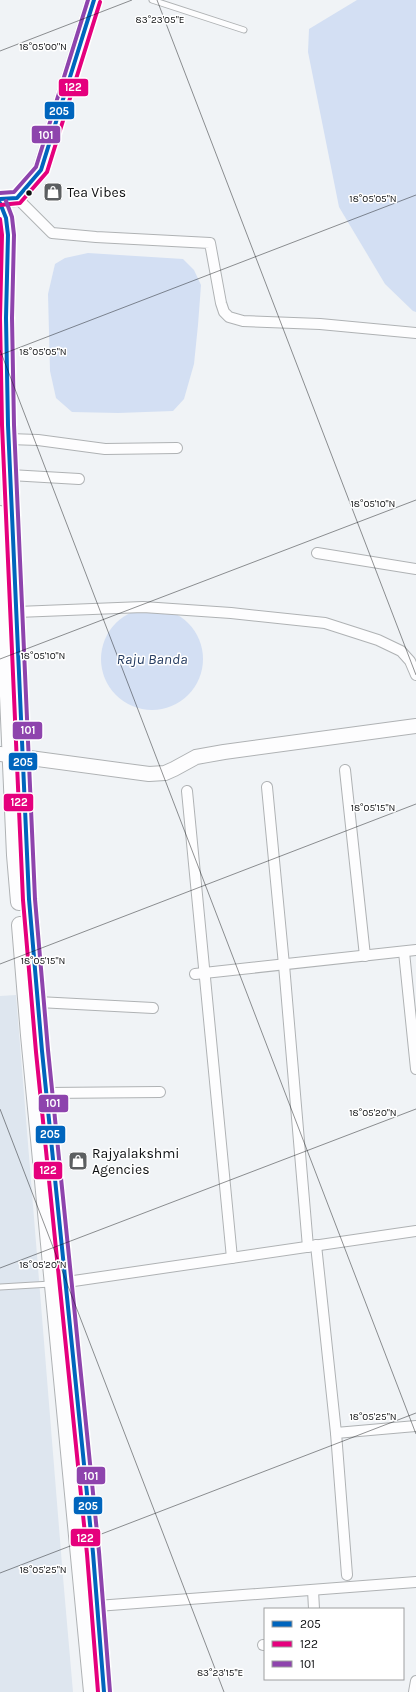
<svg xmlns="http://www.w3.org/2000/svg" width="416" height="1692" viewBox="0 0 416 1692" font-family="Karla,sans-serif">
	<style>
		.built { fill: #dee6ef }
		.water { fill: #d3dff3 }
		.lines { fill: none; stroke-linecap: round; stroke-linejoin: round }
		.lane-casing { stroke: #afb2b4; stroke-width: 7 }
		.street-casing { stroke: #afb2b4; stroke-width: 12 }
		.secondary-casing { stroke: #afb2b4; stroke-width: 16 }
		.primary-casing { stroke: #afb2b4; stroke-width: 18 }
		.lane { stroke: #fdfdfe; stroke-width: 5 }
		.street { stroke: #fdfdfe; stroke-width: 10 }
		.secondary { stroke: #fdfdfe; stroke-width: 14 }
		.primary { stroke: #fdfdfe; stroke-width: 16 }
		.bus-1-casing { stroke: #fff; stroke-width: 7 }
		.bus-2-casing { stroke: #fff; stroke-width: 7 }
		.bus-3-casing { stroke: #fff; stroke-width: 7 }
		.bus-1 { stroke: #0065bd; stroke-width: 4 }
		.bus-2 { stroke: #e5007d; stroke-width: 4 }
		.bus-3 { stroke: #8e44ad; stroke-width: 4 }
		.ticks { fill: none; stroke: #0d0f11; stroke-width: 1; stroke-opacity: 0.45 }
		.bus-dot { fill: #0d0f11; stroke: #fff; stroke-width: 1.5 }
		.labels { text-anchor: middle; stroke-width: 3; stroke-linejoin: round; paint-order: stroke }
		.poi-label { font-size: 14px; fill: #0d0f11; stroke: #fff; text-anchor: start }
		.water-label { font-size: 15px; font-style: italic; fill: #263d62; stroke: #fff }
		.ticks-label { font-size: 10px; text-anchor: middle; fill: #0d0f11; stroke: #fff; stroke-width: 3; stroke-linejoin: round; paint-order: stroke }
		.line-badge { stroke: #fff; stroke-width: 1.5 }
		.badge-label { font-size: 11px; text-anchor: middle; font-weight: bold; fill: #fff }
	</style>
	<rect width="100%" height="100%" fill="#f0f3f6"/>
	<path class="built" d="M16 995 63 1577 73 1692H0V996Z"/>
	<g class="water">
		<path d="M357 0H416V312L413 311 385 284 339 207 308 52 309 29Z"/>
		<path d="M88 253 183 259 194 270 201 285 198 325 194 364 184 399 173 411 118 413 72 412 56 398 50 371 48 294 55 264 65 258Z"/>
		<circle cx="152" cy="659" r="51"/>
	</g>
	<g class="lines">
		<g class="lane-casing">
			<g id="lane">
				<path d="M152 0 244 30"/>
				<path d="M0 1287 51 1284"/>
			</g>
		</g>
		<g class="street-casing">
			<g id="street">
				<path d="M17 198 52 233 96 237 210 243 221 303 224 312 229 317 243 321 320 324 416 333"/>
				<path d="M9 439 38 440 105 449 177 448"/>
				<path d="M10 475 79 479"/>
				<path d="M317 553 416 569"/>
				<path d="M17 612 143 607 231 613 325 623 378 640 401 651 410 661 416 675"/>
				<path d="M345 770 365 956"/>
				<path d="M267 787 284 965 308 1247"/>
				<path d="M187 791 232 1258"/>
				<path d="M404 952 416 1069"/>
				<path d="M195 974 416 950"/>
				<path d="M38 1002 153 1008"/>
				<path d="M47 1093 160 1092"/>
				<path d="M316 1245 336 1433 416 1426"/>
				<path d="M60 1283 416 1231"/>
				<path d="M336 1433 347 1575"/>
				<path d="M313 1590 314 1609"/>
				<path d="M97 1606 416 1582"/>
				<path d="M263 1645H265"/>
				<path d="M414 1692 416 1681"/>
			</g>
		</g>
		<g class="secondary-casing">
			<path id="secondary" d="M0 754 149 774 165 773 174 769 196 757 224 752 416 726"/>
		</g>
		<g class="primary-casing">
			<g id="primary">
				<path d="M0 199 17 198 41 170 94 0"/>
				<path d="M0 203 6 218 8 235 6 318 8 425 29 899 42 1051 93 1553 104 1692"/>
				<path d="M0 514 15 855 19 902"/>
				<path d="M20 925 29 1035 92 1692"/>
			</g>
		</g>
		<use href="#lane" class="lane"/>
		<use href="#street" class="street"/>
		<use href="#secondary" class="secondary"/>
		<use href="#primary" class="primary"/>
		<g class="bus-1-casing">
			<g id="bus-1">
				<path d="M0 199 17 198 41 170 94 0"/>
				<path d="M0 203 6 218 8 235 6 318 8 425 29 899 42 1051 93 1553 104 1692"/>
			</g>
		</g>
		<g class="bus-2-casing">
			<g id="bus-2">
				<path d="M0 205 20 203 47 172 100 2"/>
				<path d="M0 219 2 235 0 318 2 425 23 900 36 1052 87 1554 98 1692"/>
			</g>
		</g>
		<g class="bus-3-casing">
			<g id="bus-3">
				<path d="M0 193 14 192 36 167 88 0"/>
				<path d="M6 201 12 217 14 235 12 318 14 425 35 899 48 1050 99 1552 110 1692"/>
			</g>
		</g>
		<use href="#bus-1" class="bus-1"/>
		<use href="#bus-2" class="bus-2"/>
		<use href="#bus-3" class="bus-3"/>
	</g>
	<path class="ticks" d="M157 0 416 675M0 51 132 0M0 350 416 1434M0 355 416 195M0 659 416 500M0 964 416 804M0 1109 224 1692M0 1268 416 1109M0 1573 416 1413"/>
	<defs>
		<g id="shop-square" transform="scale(1)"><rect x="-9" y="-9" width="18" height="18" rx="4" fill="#5c5f61" stroke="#fff"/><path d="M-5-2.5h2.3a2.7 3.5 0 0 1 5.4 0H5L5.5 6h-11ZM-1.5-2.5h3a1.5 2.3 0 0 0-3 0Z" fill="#fff"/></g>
	</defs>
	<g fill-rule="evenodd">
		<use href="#shop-square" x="53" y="192"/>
		<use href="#shop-square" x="78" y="1161"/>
	</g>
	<circle class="bus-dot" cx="29" cy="193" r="3.5"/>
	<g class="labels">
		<g class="poi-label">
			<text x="67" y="197">Tea Vibes</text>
			<text x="92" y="1158">Rajyalakshmi<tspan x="92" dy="16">Agencies</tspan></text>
		</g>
		<g class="water-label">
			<text x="152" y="664">Raju Banda</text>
		</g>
	</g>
	<g class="ticks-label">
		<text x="160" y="23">83°23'05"E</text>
		<text x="43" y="50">18°05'00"N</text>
		<text x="373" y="202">18°05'05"N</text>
		<text x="43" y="355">18°05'05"N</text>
		<text x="373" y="507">18°05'10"N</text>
		<text x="43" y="659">18°05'10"N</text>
		<text x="373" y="811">18°05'15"N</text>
		<text x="43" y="964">18°05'15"N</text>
		<text x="373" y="1116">18°05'20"N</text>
		<text x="43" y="1268">18°05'20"N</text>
		<text x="373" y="1420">18°05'25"N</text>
		<text x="43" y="1573">18°05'25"N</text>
		<text x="220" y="1676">83°23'15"E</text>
	</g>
	<g class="line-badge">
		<rect x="58" y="78" width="31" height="19" rx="4" fill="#e5007d"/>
		<rect x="44" y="101" width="31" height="19" rx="4" fill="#0065bd"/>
		<rect x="31" y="125" width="30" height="19" rx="4" fill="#8e44ad"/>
		<rect x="12" y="721" width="31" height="19" rx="4" fill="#8e44ad"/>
		<rect x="8" y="752" width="30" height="19" rx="4" fill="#0065bd"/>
		<rect x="3" y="793" width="31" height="19" rx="4" fill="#e5007d"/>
		<rect x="38" y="1094" width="31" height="19" rx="4" fill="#8e44ad"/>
		<rect x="35" y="1125" width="31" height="19" rx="4" fill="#0065bd"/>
		<rect x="33" y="1161" width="30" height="19" rx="4" fill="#e5007d"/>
		<rect x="76" y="1466" width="30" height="19" rx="4" fill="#8e44ad"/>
		<rect x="73" y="1496" width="30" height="19" rx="4" fill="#0065bd"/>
		<rect x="70" y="1528" width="31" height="19" rx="4" fill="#e5007d"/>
	</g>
	<g class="badge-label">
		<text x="73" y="91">122</text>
		<text x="59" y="115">205</text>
		<text x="46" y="139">101</text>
		<text x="28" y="734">101</text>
		<text x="23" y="766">205</text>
		<text x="19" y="806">122</text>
		<text x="53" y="1107">101</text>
		<text x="50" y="1138">205</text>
		<text x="48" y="1174">122</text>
		<text x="91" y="1480">101</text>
		<text x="88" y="1510">205</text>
		<text x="85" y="1542">122</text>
	</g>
	<rect x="264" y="1608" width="140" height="72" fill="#ffffff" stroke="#9e9fa0"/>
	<rect x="272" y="1621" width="20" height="6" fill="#0065bd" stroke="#9e9fa0"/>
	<text x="300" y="1628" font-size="12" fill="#0d0f11">205</text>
	<rect x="272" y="1641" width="20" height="6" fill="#e5007d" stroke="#9e9fa0"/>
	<text x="300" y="1648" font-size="12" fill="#0d0f11">122</text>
	<rect x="272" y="1661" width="20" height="6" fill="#8e44ad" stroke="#9e9fa0"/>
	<text x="300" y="1668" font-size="12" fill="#0d0f11">101</text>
</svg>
